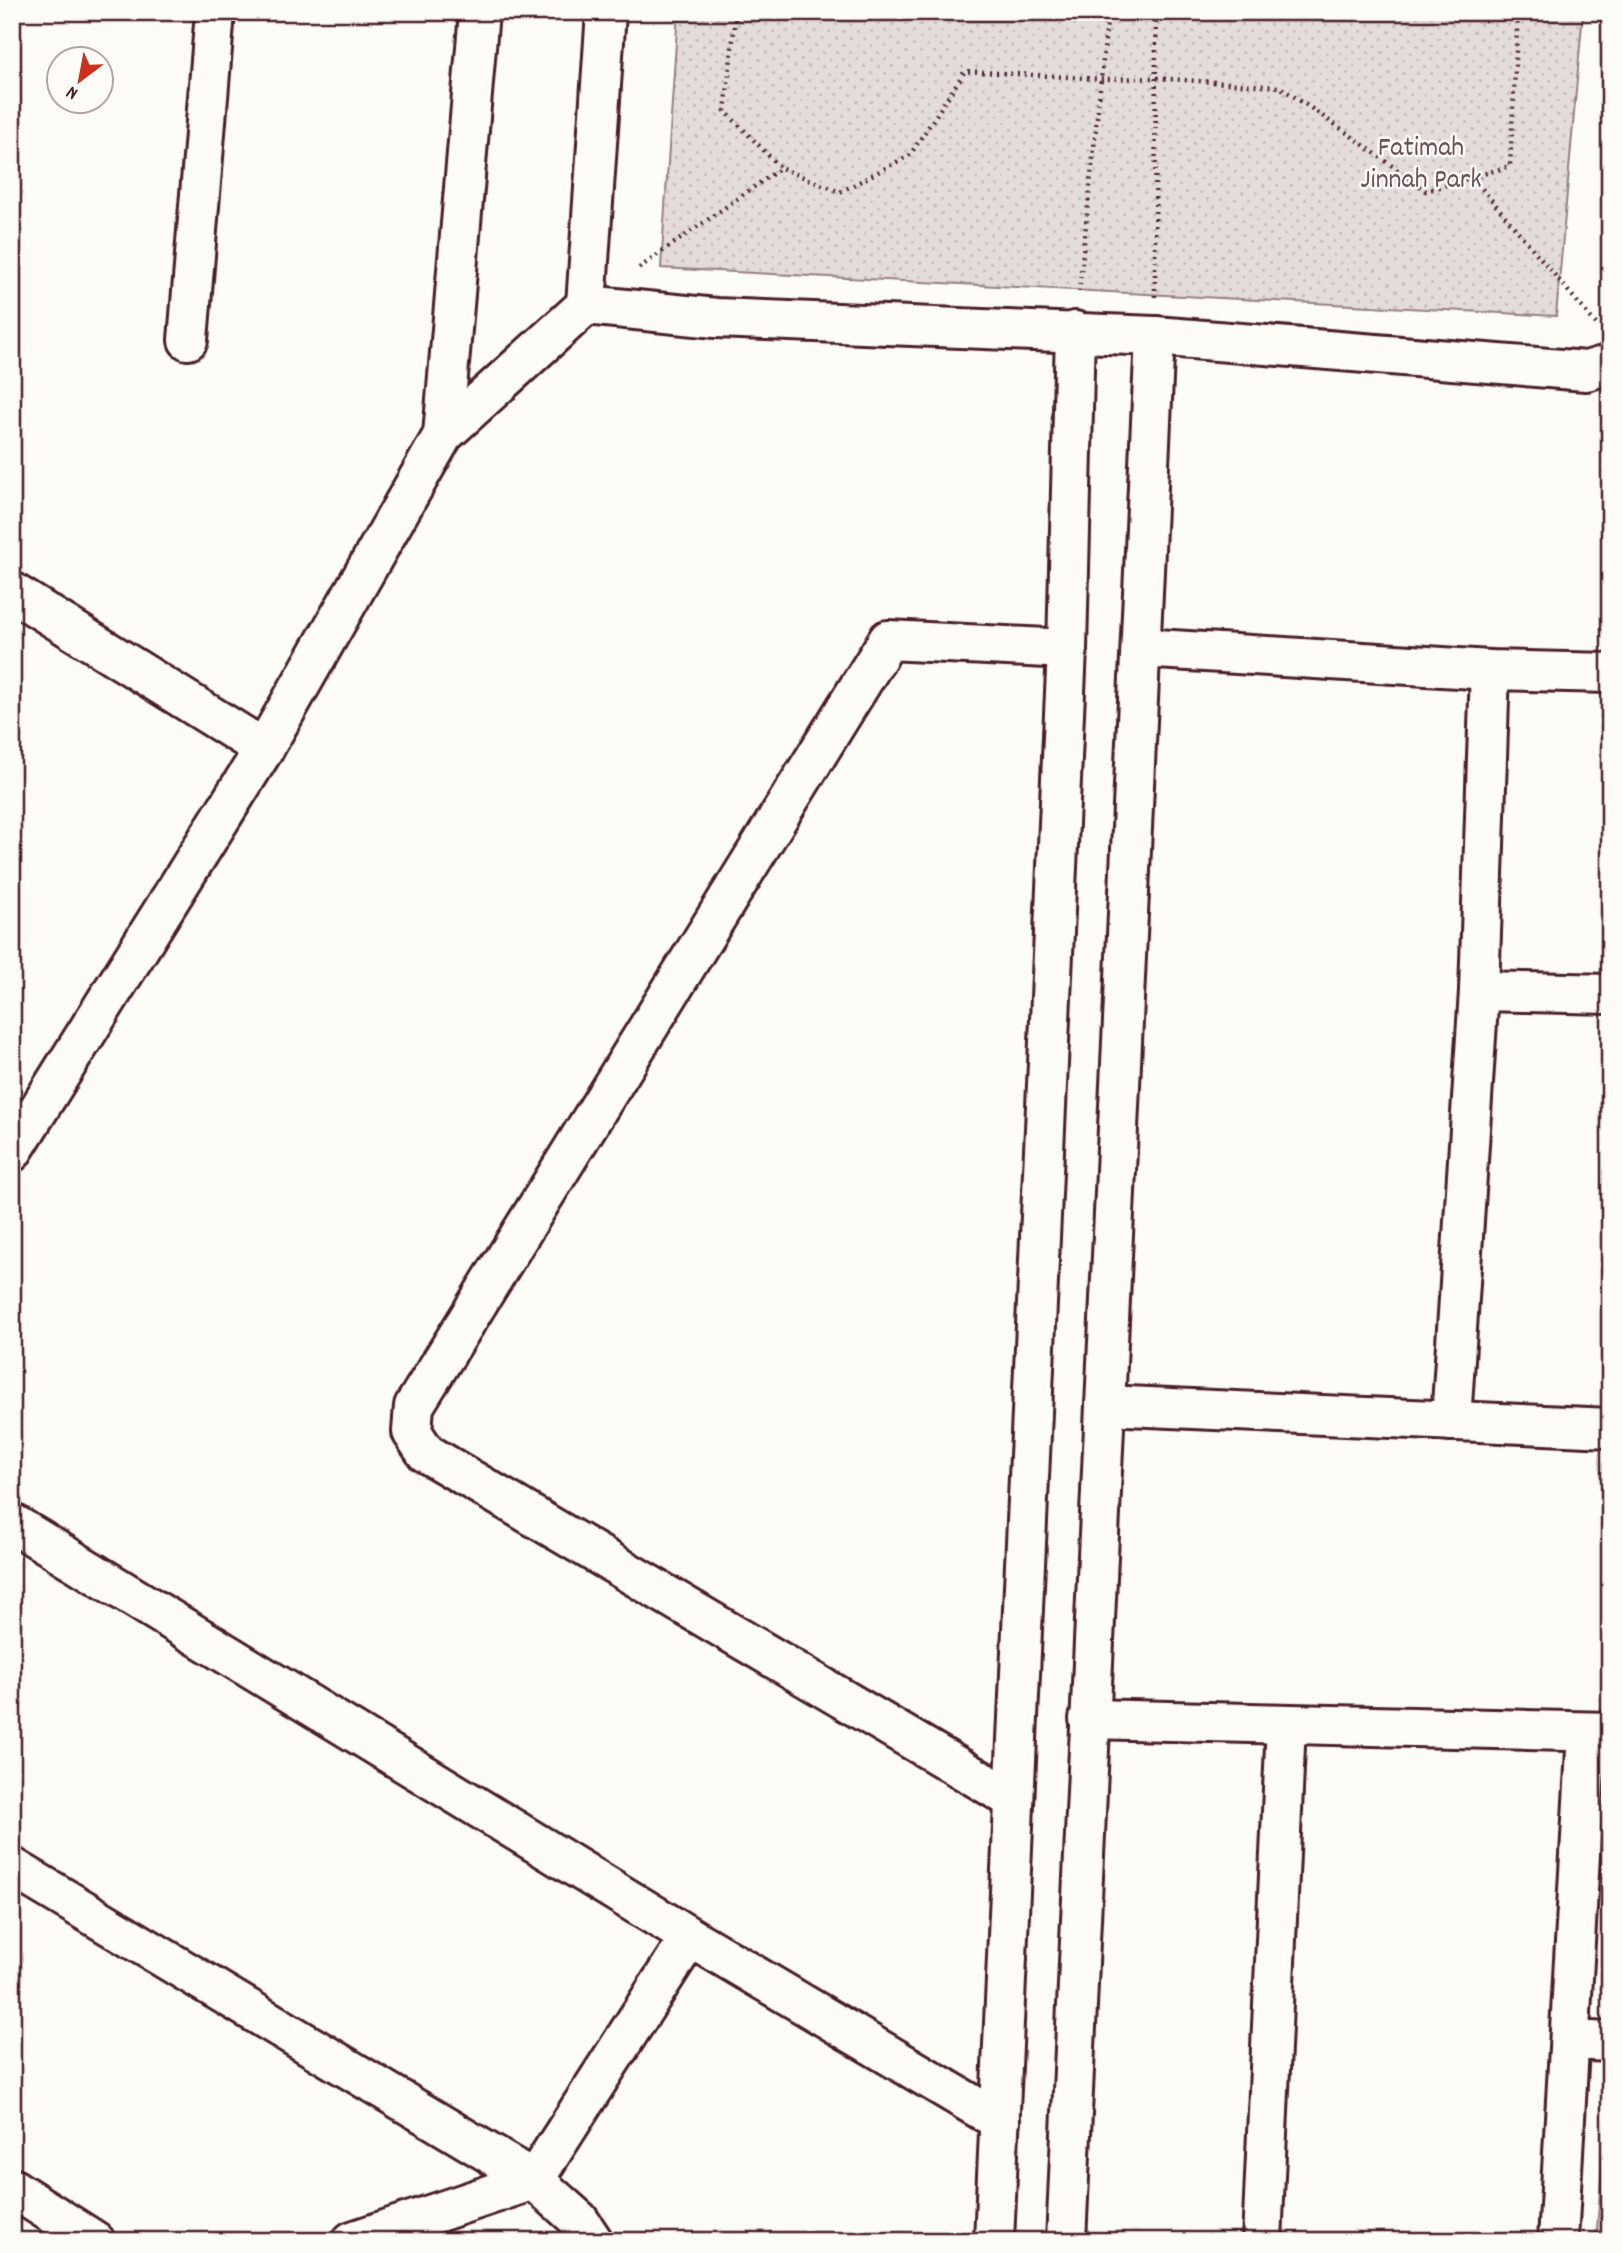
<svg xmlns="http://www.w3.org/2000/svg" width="1622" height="2253" viewBox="0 0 1622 2253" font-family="Dekko,sans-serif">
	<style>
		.park { fill: url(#park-dots); stroke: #967e82; stroke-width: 2 }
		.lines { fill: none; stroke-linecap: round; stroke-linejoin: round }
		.minor-casing { stroke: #4a1f2b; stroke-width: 44 }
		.path { stroke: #4a1f2b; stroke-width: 4.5; stroke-dasharray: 2 5; stroke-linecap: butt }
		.minor { stroke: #fdfcf7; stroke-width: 38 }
		.labels { text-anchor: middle; stroke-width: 5; stroke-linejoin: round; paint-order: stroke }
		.park-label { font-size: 28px; fill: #704e57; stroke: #fdfcf7 }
	</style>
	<defs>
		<pattern id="park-dots" width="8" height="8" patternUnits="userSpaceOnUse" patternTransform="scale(1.75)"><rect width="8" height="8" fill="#e3dcda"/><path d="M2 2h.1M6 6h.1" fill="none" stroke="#c4bcbb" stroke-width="1.8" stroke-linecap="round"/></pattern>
	</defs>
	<rect width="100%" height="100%" fill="#fdfcf7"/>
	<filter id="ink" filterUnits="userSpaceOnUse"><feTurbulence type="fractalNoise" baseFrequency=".0143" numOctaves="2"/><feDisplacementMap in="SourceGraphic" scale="14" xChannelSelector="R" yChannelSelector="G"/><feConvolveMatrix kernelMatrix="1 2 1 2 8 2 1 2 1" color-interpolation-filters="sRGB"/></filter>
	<g filter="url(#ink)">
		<g class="park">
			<path d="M678 12H1583L1556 316 661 268Z"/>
			<path d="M1608 2093H1610V2241H1596Z"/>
		</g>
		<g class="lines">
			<g class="minor-casing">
				<g id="minor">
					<path d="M606 12 586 305 716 318 1155 336 1586 371 1610 364"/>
					<path d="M188 340 215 12"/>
					<path d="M443 435 479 12"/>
					<path d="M12 592 264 749"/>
					<path d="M1141 648 1490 670 1610 673"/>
					<path d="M1479 991 1610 994"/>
					<path d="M12 1152 264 749 443 435 586 305"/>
					<path d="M1105 1405 1610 1428"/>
					<path d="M1451 1421 1479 991 1490 670"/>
					<path d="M12 1523 690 1937 1000 2121"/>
					<path d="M1089 1719 1610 1732"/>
					<path d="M1014 1800 426 1453 412 1432 414 1406 888 640 1067 649"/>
					<path d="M12 1867 534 2180 579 2220 593 2241"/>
					<path d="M1570 2040 1610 2042"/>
					<path d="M12 2188 95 2241"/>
					<path d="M352 2241 534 2180 690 1937"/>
					<path d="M994 2241 1067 649 1075 331"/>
					<path d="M1066 2241 1155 336"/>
					<path d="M1262 2241 1286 1725"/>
					<path d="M1558 2241 1587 1732"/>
				</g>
			</g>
			<g class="path">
				<path d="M736 12 725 111 781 168"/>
				<path d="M1473 178 1596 324"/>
				<path d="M639 268 781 168 840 192 910 155 965 71 1101 79 1156 78 1280 87 1350 135 1426 191 1510 166 1518 12"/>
				<path d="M1079 292 1108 12"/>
				<path d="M1155 297 1156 12"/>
			</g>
			<use href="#minor" class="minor"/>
		</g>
	</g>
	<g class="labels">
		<g class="park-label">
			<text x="1421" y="155">Fatimah<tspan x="1421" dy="32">Jinnah Park</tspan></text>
		</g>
	</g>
	<rect width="1622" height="2253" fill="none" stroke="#fdfcf7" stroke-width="42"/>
	<rect x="21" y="21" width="1580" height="2211" fill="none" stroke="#4a1f2b" stroke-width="2.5" filter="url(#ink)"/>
	<g transform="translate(80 80) rotate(212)"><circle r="33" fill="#fdfcf7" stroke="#b5a4a5" stroke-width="2"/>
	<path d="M0-5L12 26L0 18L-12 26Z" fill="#c8321e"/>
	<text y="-10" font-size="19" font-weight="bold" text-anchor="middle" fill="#4a1f2b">N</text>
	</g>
</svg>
